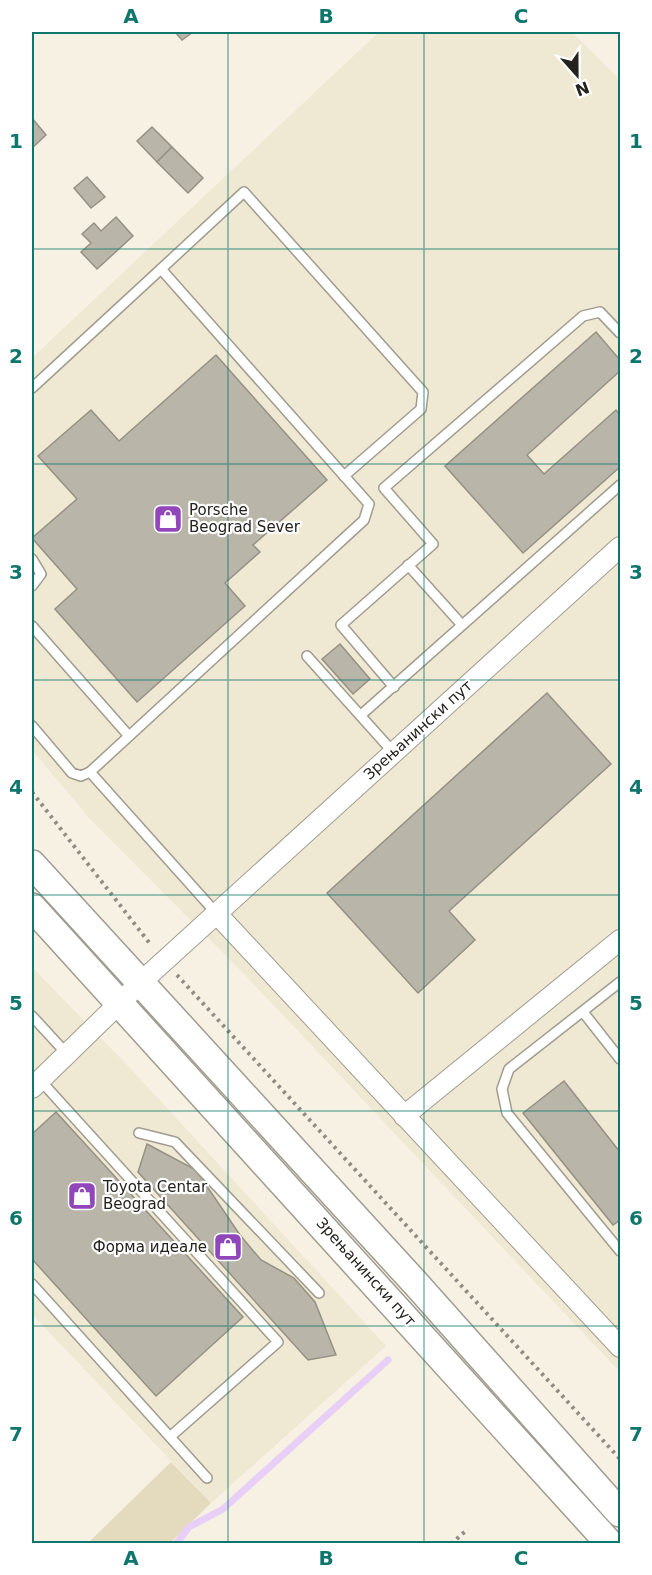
<svg xmlns="http://www.w3.org/2000/svg" width="652" height="1575" viewBox="0 0 652 1575" font-family="'DejaVu Sans',sans-serif">
	<style>
		.built { fill: #efe8d2 }
		.green { fill: #e4dbbe }
		.lines { fill: none; stroke-linecap: round; stroke-linejoin: round }
		.stream { stroke: #e7cff7; stroke-width: 7 }
		.building { fill: #b9b5a8; stroke: #959184; stroke-width: 1.5 }
		.lane-casing { stroke: #a09c8f; stroke-width: 12 }
		.street-casing { stroke: #a09c8f; stroke-width: 22 }
		.secondary-casing { stroke: #a09c8f; stroke-width: 30 }
		.path { stroke: #918d83; stroke-width: 4; stroke-dasharray: 3 4.5; stroke-linecap: butt }
		.lane { stroke: #fff; stroke-width: 9 }
		.street { stroke: #fff; stroke-width: 20 }
		.secondary { stroke: #fff; stroke-width: 27 }
		.grid { fill: none; stroke: #0f766e; stroke-width: 1.5; stroke-opacity: 0.55 }
		.labels { text-anchor: middle; stroke-width: 4.5; stroke-linejoin: round; paint-order: stroke }
		.poi-label { font-size: 15px; fill: #24221d; stroke: #fff; text-anchor: start }
		.street-label { font-size: 15px; fill: #24221d; stroke: #fff }
		.neatline { fill: none; stroke: #0f766e; stroke-width: 2 }
		.grid-label { font-size: 20px; text-anchor: middle; font-weight: bold; fill: #0f766e }
	</style>
	<rect width="100%" height="100%" fill="#f6f1e3"/>
	<g class="built">
		<path d="M379 32H572L620 80V1372L245 975 91 820 32 750V358Z"/>
		<path d="M32 967 130 1068 386 1346 211 1503 32 1314Z"/>
	</g>
	<path class="green" d="M171 1462 211 1503 170 1543H88Z"/>
	<g class="lines">
		<path class="stream" d="M176 1544 189 1527 223 1509 388 1360"/>
	</g>
	<g class="building">
		<path d="M175 32H193L182 40Z"/>
		<path d="M32 118 46 135 32 148Z"/>
		<path d="M152 127 172 147 157 162 137 141Z"/>
		<path d="M172 147 203 178 188 193 157 162Z"/>
		<path d="M87 177 105 197 91 208 74 188Z"/>
		<path d="M116 217 133 236 97 269 81 252 91 243 82 234 94 223 101 231Z"/>
		<path d="M596 332 620 360V371L527 455 544 474 616 410 620 415V467L523 553 445 466Z"/>
		<path d="M216 355 327 480 253 545 260 552 225 583 245 606 137 702 55 609 77 589 32 538 77 499 38 456 91 410 119 441Z"/>
		<path d="M340 644 370 679 353 694 322 659Z"/>
		<path d="M547 693 611 764 449 911 475 940 418 993 327 893Z"/>
		<path d="M564 1081 620 1152V1220L613 1225 523 1113Z"/>
		<path d="M56 1112 243 1317 156 1396 32 1259V1134Z"/>
		<path d="M147 1144 196 1170 240 1235 261 1260 294 1278 315 1302 336 1355 308 1360 138 1172Z"/>
	</g>
	<g class="lines">
		<g class="lane-casing">
			<g id="lane">
				<path d="M161 269 244 192 423 392 421 409 344 476"/>
				<path d="M32 388 161 269 369 504 364 520 90 772 81 776 72 773 32 726"/>
				<path d="M32 559 41 574 32 586"/>
				<path d="M408 565 462 625"/>
				<path d="M32 626 129 736"/>
				<path d="M307 656 393 752"/>
				<path d="M394 687 341 625 433 544 384 488 583 316 600 312 620 333"/>
				<path d="M361 715 620 485"/>
				<path d="M90 772 217 914"/>
				<path d="M620 982 509 1069 502 1089 507 1113 620 1251"/>
				<path d="M583 1012 620 1059"/>
				<path d="M32 1016 66 1053"/>
				<path d="M40 1080 278 1342 171 1436"/>
				<path d="M139 1133 175 1142 319 1293"/>
				<path d="M32 1284 207 1478"/>
			</g>
		</g>
		<g class="street-casing">
			<g id="street">
				<path d="M217 914 620 1347"/>
				<path d="M32 1088 140 983 620 547"/>
				<path d="M404 1116 620 940"/>
			</g>
		</g>
		<g class="secondary-casing">
			<g id="secondary">
				<path d="M32 864 418 1286 620 1513"/>
				<path d="M32 907 610 1544"/>
			</g>
		</g>
		<g class="path">
			<path d="M32 792 151 945"/>
			<path d="M177 975 620 1459"/>
			<path d="M451 1544 468 1529"/>
		</g>
		<use href="#lane" class="lane"/>
		<use href="#street" class="street"/>
		<use href="#secondary" class="secondary"/>
	</g>
	<path class="grid" d="M228 32V1544M424 32V1544M32 249H620M32 464H620M32 680H620M32 895H620M32 1111H620M32 1326H620"/>
	<defs>
		<g id="shop-square" transform="scale(1.5)"><rect x="-9" y="-9" width="18" height="18" rx="4" fill="#9147b9" stroke="#fff"/><path d="M-5-2.5h2.3a2.7 3.5 0 0 1 5.4 0H5L5.5 6h-11ZM-1.5-2.5h3a1.5 2.3 0 0 0-3 0Z" fill="#fff"/></g>
	</defs>
	<g fill-rule="evenodd">
		<use href="#shop-square" x="168" y="519"/>
		<use href="#shop-square" x="82" y="1196"/>
		<use href="#shop-square" x="228" y="1247"/>
	</g>
	<g class="labels">
		<g class="poi-label">
			<text x="189" y="515">Porsche<tspan x="189" dy="17">Beograd Sever</tspan></text>
			<text x="103" y="1192">Toyota Centar<tspan x="103" dy="17">Beograd</tspan></text>
			<text x="207" y="1252" text-anchor="end">Форма идеале</text>
		</g>
		<g class="street-label">
			<text transform="translate(418 730) rotate(-42)" y="5">Зрењанински пут</text>
			<text transform="translate(366 1272) rotate(48)" y="5">Зрењанински пут</text>
		</g>
	</g>
	<rect width="652" height="1575" fill="none" stroke="#ffffff" stroke-width="66"/>
	<g transform="translate(577 75) rotate(159)" stroke="#ffffff" stroke-width="4.5" paint-order="stroke">
	<path d="M0-4.5L10 22L0 15L-10 22Z" fill="#24221d"/>
	<text y="-9" font-size="16" font-weight="bold" text-anchor="middle" fill="#24221d">N</text>
	</g>
	<rect x="33" y="33" width="586" height="1509" class="neatline"/>
	<g class="grid-label">
		<text x="131" y="23">A</text>
		<text x="326" y="23">B</text>
		<text x="521" y="23">C</text>
		<text x="16" y="148">1</text>
		<text x="636" y="148">1</text>
		<text x="16" y="363">2</text>
		<text x="636" y="363">2</text>
		<text x="16" y="579">3</text>
		<text x="636" y="579">3</text>
		<text x="16" y="794">4</text>
		<text x="636" y="794">4</text>
		<text x="16" y="1010">5</text>
		<text x="636" y="1010">5</text>
		<text x="16" y="1225">6</text>
		<text x="636" y="1225">6</text>
		<text x="16" y="1441">7</text>
		<text x="636" y="1441">7</text>
		<text x="131" y="1565">A</text>
		<text x="326" y="1565">B</text>
		<text x="521" y="1565">C</text>
	</g>
</svg>
